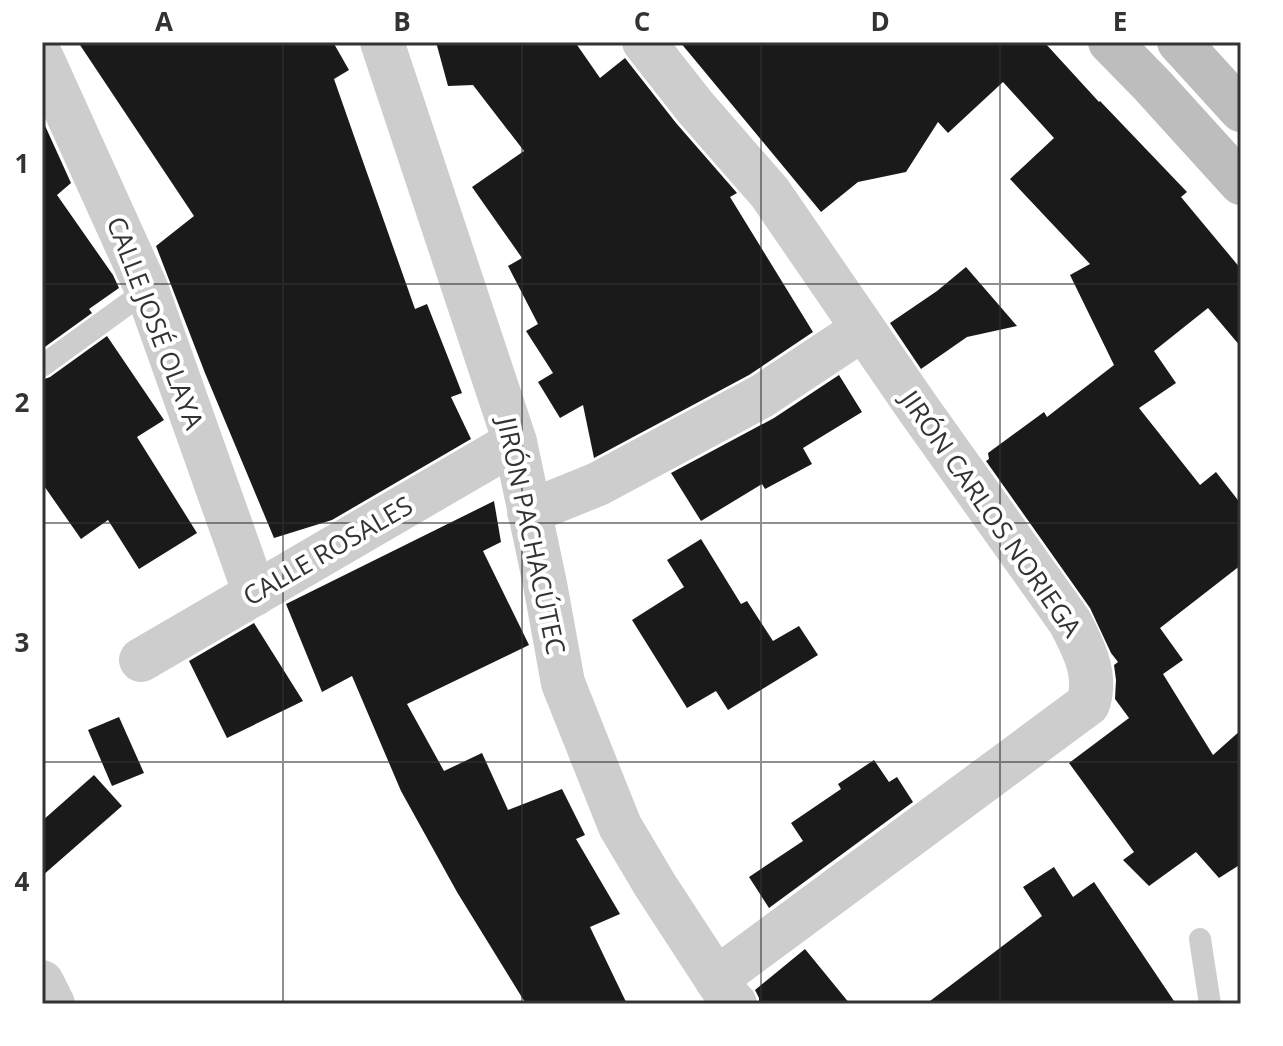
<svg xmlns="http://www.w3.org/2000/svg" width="1283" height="1046" viewBox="0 0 1283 1046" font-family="'Open Sans',sans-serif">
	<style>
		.building { fill: #1a1a1a }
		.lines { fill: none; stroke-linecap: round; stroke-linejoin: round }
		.lane { stroke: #cdcdcd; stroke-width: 22 }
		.street { stroke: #cdcdcd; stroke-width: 44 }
		.secondary { stroke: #bdbdbd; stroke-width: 44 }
		.grid { fill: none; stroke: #333; stroke-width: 2; stroke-opacity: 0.55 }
		.labels { text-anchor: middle; stroke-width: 8; stroke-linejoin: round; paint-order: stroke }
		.street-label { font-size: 26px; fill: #333; stroke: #fff }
		.neatline { fill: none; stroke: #333; stroke-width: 3 }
		.grid-label { font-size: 26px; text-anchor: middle; font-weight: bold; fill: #333 }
	</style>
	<rect width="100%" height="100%" fill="#fff"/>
	<g class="building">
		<path d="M78 42H333L349 70 334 79 354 136 415 309 427 304 462 393 451 397 471 439 332 520 274 538 205 373 156 246 194 216Z"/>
		<path d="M436 42H575L600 78 625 58 676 123 737 193 730 197 813 332 749 375 594 458 583 405 560 418 538 382 553 373 526 331 538 324 508 266 522 258 472 187 524 151 473 85 448 86Z"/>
		<path d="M680 42H1047L1045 43 1099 102 1100 101 1187 192 1181 197 1241 269V347L1208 308 1154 351 1176 383 1139 408 1200 485 1216 472 1241 504V565L1160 628 1183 660 1163 674 1213 755 1241 730V864L1219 878 1196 852 1149 886 1123 860 1134 852 1069 763 1129 718 1115 699 1116 680 1114 665 1118 662 1111 653 1090 608 986 461 989 459 988 453 1044 412 1047 417 1114 365 1070 275 1090 264 1010 179 1054 138 1003 82 948 133 938 122 906 172 858 182 821 212Z"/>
		<path d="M42 119 71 183 57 195 113 275 119 288 89 309 92 313 42 349Z"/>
		<path d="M966 267 1017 326 967 337 921 369 890 323 937 291Z"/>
		<path d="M107 336 164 420 137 437 197 533 139 569 108 520 81 539 42 483V380L50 377Z"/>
		<path d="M839 375 862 412 803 448 812 464 765 489 762 484 701 521 671 473 774 418Z"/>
		<path d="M494 501 501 542 483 551 529 645 407 704 444 771 482 753 508 810 562 789 585 835 576 839 620 914 590 927 627 1004H526L457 892 401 791 352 676 322 692 286 604Z"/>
		<path d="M701 539 741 604 747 601 773 641 799 626 818 655 728 710 716 691 687 708 632 620 684 587 667 560Z"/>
		<path d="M254 623 303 701 227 738 189 661Z"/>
		<path d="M119 717 144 773 112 786 88 730Z"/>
		<path d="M874 760 889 782 897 777 913 802 769 908 749 877 803 841 791 823 841 789 838 784Z"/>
		<path d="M94 775 122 806 42 876V821Z"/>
		<path d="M1054 867 1073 897 1094 882 1176 1004H926L1042 916 1023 887Z"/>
		<path d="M805 949 850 1004H759V998L755 990Z"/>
	</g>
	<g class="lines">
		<g class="lane">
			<path d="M42 366 147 290"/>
			<path d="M1200 939 1210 1004"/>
		</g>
		<g class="street">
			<path d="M382 42 515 442 545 584 563 683 620 826 655 885 726 994 735 1004"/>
			<path d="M644 42 695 107 770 193 917 407 1070 622C1083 647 1098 675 1088 704L716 979"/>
			<path d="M42 58 147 290 255 594"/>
			<path d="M529 512 598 484 762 396 863 329"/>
			<path d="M141 660 515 442"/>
			<path d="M42 982 53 1004"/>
		</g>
		<g class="secondary">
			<path d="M1110 42 1152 85 1241 183"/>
			<path d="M1179 42 1241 110"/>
		</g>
	</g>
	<path class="grid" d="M283 42V1004M522 42V1004M761 42V1004M1000 42V1004M42 284H1241M42 523H1241M42 762H1241"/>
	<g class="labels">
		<g class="street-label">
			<text transform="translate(155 323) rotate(69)" y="9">CALLE JOSÉ OLAYA</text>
			<text transform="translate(991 514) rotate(55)" y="9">JIRÓN CARLOS NORIEGA</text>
			<text transform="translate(531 536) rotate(78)" y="9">JIRÓN PACHACÚTEC</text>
			<text transform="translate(328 551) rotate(-30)" y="9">CALLE ROSALES</text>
		</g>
	</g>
	<rect width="1283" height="1046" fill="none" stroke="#ffffff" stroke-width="88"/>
	<rect x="44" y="44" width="1195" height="958" class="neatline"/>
	<g class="grid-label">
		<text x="164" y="31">A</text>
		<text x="402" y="31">B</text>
		<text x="642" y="31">C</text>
		<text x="880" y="31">D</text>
		<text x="1120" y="31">E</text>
		<text x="22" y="173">1</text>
		<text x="22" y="412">2</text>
		<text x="22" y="652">3</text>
		<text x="22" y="891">4</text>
	</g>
</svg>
